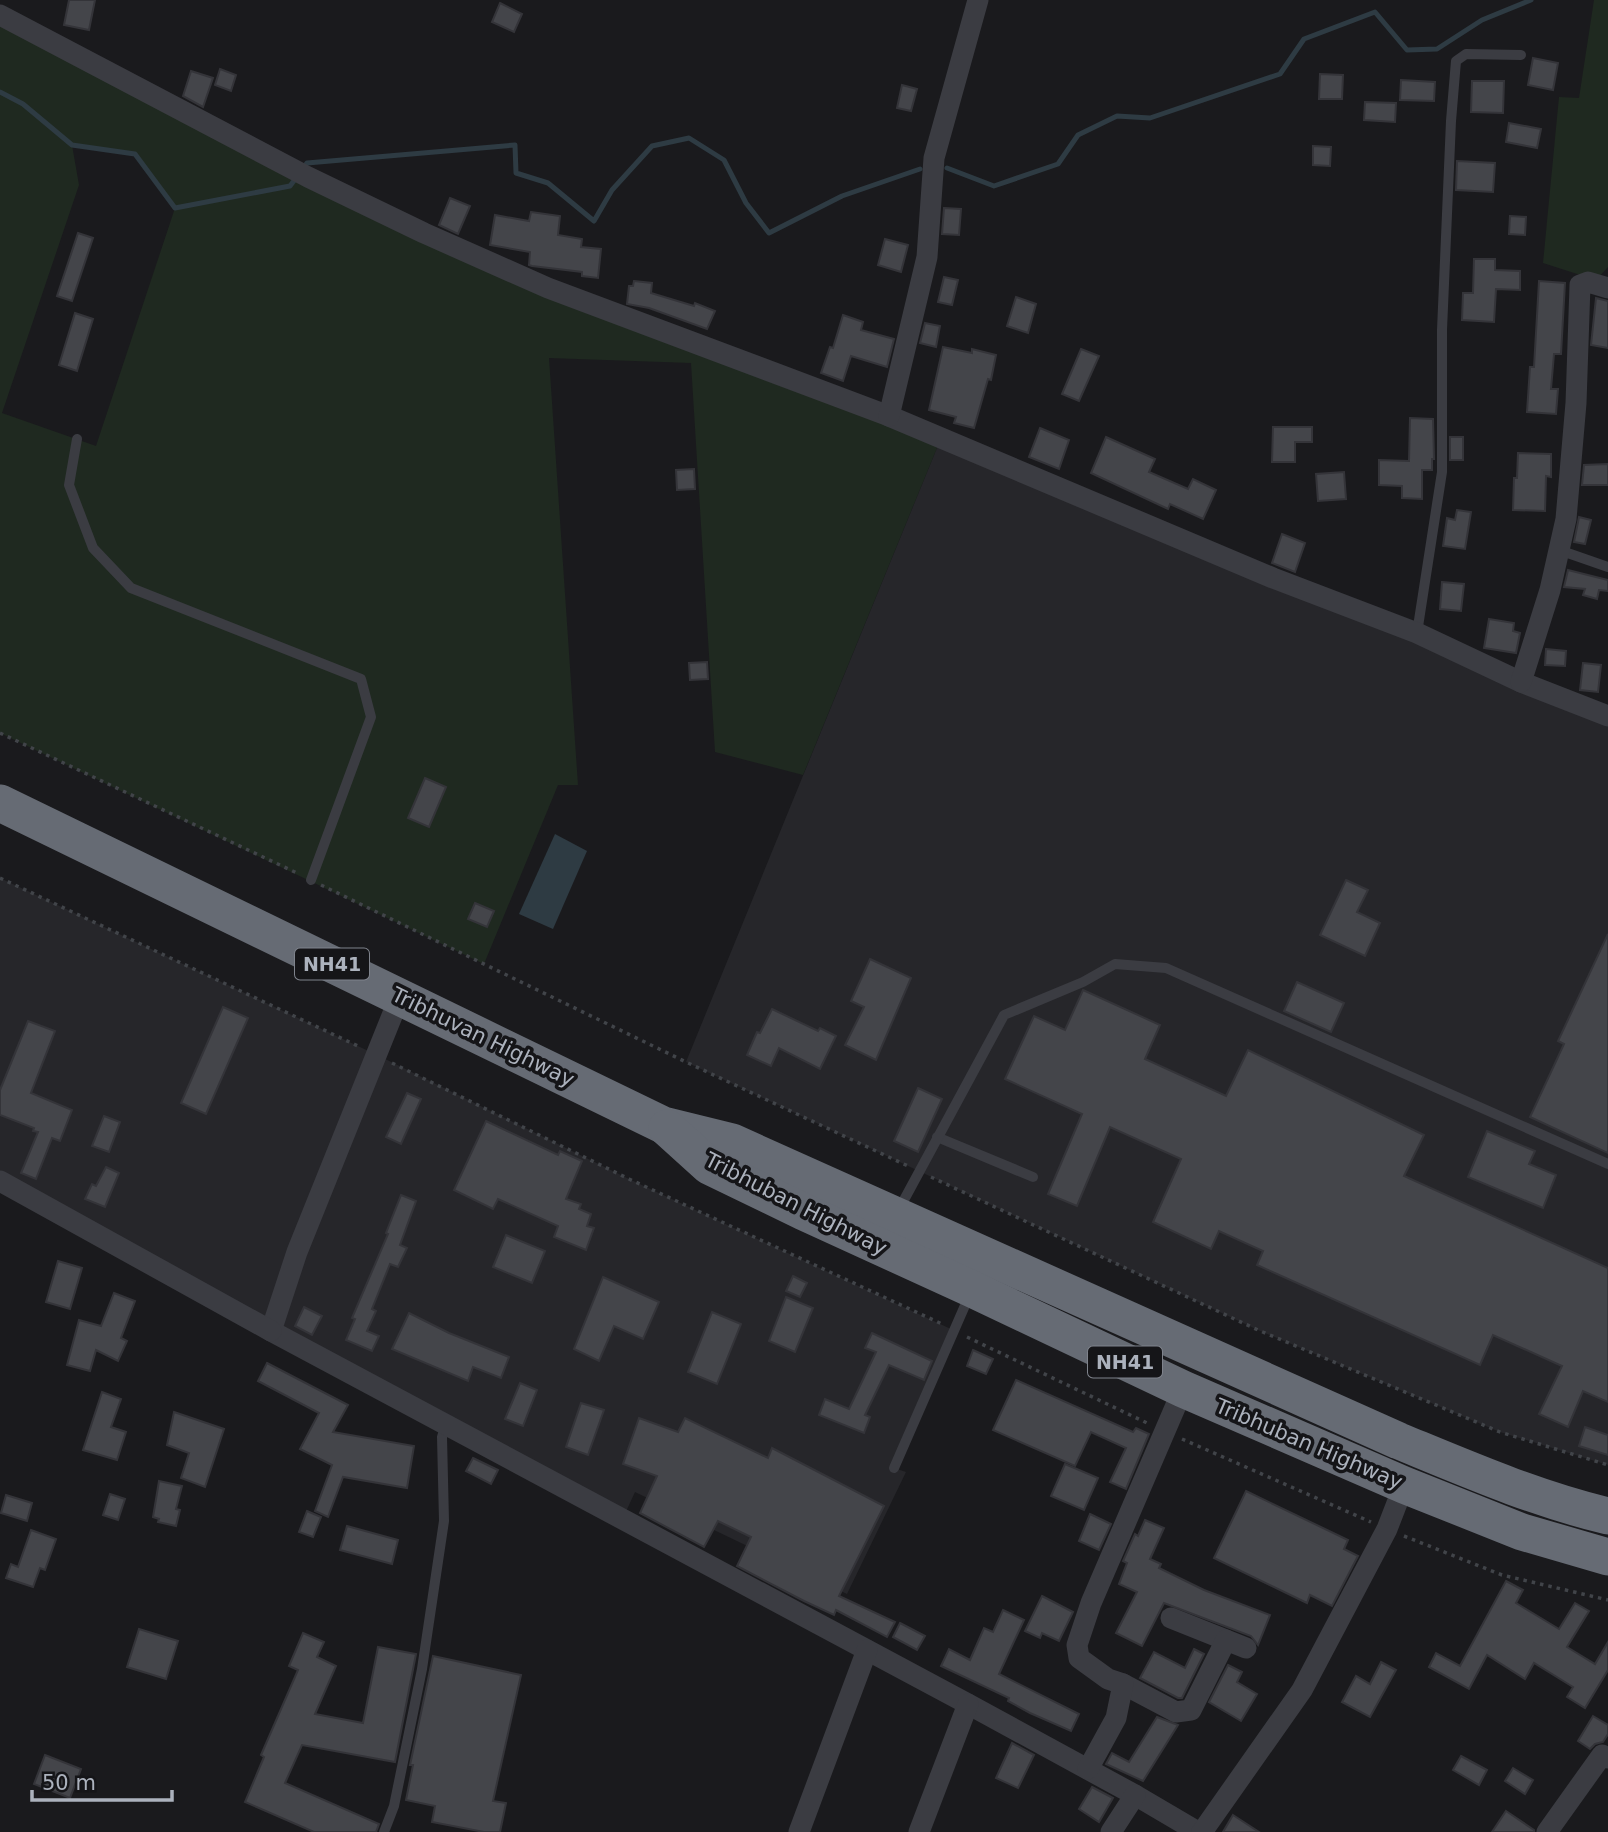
<svg xmlns="http://www.w3.org/2000/svg" width="1608" height="1832" viewBox="0 0 1608 1832" font-family="'DejaVu Sans',sans-serif">
	<style>
		.built { fill: #26262a }
		.green { fill: #1f2920; fill-rule: evenodd }
		.water { fill: #2e3b43 }
		.lines { fill: none; stroke-linecap: round; stroke-linejoin: round }
		.stream { stroke: #2e3b43; stroke-width: 5 }
		.building { fill: #44454a; stroke: #343439; stroke-width: 2 }
		.path { stroke: #414449; stroke-width: 3.5; stroke-dasharray: 3.5 5; stroke-linecap: butt }
		.lane { stroke: #3b3c42; stroke-width: 10 }
		.street { stroke: #3b3c42; stroke-width: 21 }
		.highway { stroke: #666b74; stroke-width: 37 }
		.labels { text-anchor: middle; stroke-width: 7; stroke-linejoin: round; paint-order: stroke }
		.shield { fill: #151518; stroke: #7f838c; stroke-width: 2 }
		.shield-label { font-size: 19px; font-weight: bold; fill: #acb2bd }
		.street-label { font-size: 21px; fill: #acb2bd; stroke: #151518 }
	</style>
	<rect width="100%" height="100%" fill="#1a1a1d"/>
	<g class="built">
		<path d="M941 438 1608 716V1465L1500 1432 1258 1330 686 1062Z"/>
		<path d="M0 878 377 1055 629 1179 953 1330 894 1468 906 1472 847 1594 635 1492 623 1518 0 1181Z"/>
	</g>
	<g class="green">
		<path d="M1594 0H1608V267L1596 280 1543 263 1559 97 1579 98Z"/>
		<path d="M0 15 548 288 941 438 803 775 715 752 691 363 549 358 578 785H558L484 964 0 733ZM72 145 135 154 175 208 96 446 2 413 79 185Z"/>
	</g>
	<path class="water" d="M555 834 587 851 553 929 519 914Z"/>
	<g class="lines">
		<g class="stream">
			<path d="M0 92 23 104 72 145 135 154 175 208 290 186 296 178"/>
			<path d="M304 167 307 163 515 145 516 173 548 183 594 221 612 190 652 146 689 138 724 160 746 203 769 233 842 196 920 169"/>
			<path d="M947 168 994 186 1058 164 1078 135 1117 116 1150 118 1280 74 1304 39 1375 12 1407 50 1437 49 1482 20 1531 0"/>
		</g>
	</g>
	<g class="building">
		<path d="M69 0H95L89 30 64 25Z"/>
		<path d="M500 3 522 14 514 32 492 22Z"/>
		<path d="M1533 58 1558 63 1553 90 1528 85Z"/>
		<path d="M220 69 236 75 231 91 215 85Z"/>
		<path d="M191 71 213 78 203 107 183 96Z"/>
		<path d="M1320 74 1343 75 1342 99H1319Z"/>
		<path d="M1401 80 1435 82 1434 101 1400 100Z"/>
		<path d="M1472 81H1504L1503 113 1471 112Z"/>
		<path d="M902 85 917 89 911 111 897 108Z"/>
		<path d="M1365 102 1396 103 1395 122 1364 120Z"/>
		<path d="M1509 123 1541 129 1537 148 1506 142Z"/>
		<path d="M1313 146 1331 147 1330 166 1313 165Z"/>
		<path d="M1457 161 1495 163 1493 192 1456 190Z"/>
		<path d="M450 198 470 206 458 234 439 225Z"/>
		<path d="M944 208 961 209 959 235 942 234Z"/>
		<path d="M531 212 560 216 558 235 582 239 581 247 601 249 598 278 582 276V272L532 266 529 265 530 252 490 245 495 215 529 221Z"/>
		<path d="M1510 216 1526 217 1525 235 1509 234Z"/>
		<path d="M78 233 93 238 72 301 57 296Z"/>
		<path d="M885 239 908 245 901 272 878 265Z"/>
		<path d="M1474 259H1495V270L1520 271V290L1496 289 1494 322 1462 320 1463 293H1473Z"/>
		<path d="M944 277 958 280 952 305 938 302Z"/>
		<path d="M634 281 652 283 651 293 694 306 695 303 715 311 707 329 649 308 627 304 629 286H633Z"/>
		<path d="M1539 281 1565 283 1561 354H1554L1551 389H1558L1556 414 1527 412 1530 367H1534Z"/>
		<path d="M1016 297 1036 304 1028 333 1007 326Z"/>
		<path d="M1596 298 1608 301V348L1591 345Z"/>
		<path d="M75 313 93 319 77 371 59 365Z"/>
		<path d="M843 315 863 322 861 330 894 339 887 367 851 356 843 381 821 373 830 347 833 348Z"/>
		<path d="M925 323 940 326 936 347 920 343Z"/>
		<path d="M943 347 972 353V349L996 355 991 380 988 379 974 428 954 423 956 417 929 410Z"/>
		<path d="M1081 349 1099 356 1079 401 1062 394Z"/>
		<path d="M1410 418 1433 419 1434 459H1432V470H1422V499L1402 498V486L1379 485V460L1409 461Z"/>
		<path d="M1273 427H1312V442H1295V462H1272Z"/>
		<path d="M1040 428 1069 440 1059 469 1029 457Z"/>
		<path d="M1106 437 1155 459 1149 472 1188 489 1193 479 1216 490 1203 519 1170 504 1168 509 1091 473Z"/>
		<rect x="1450" y="437" width="13" height="23"/>
		<path d="M1518 453 1551 454V477L1546 476 1545 511 1513 510 1514 478H1517Z"/>
		<path d="M1608 464V485H1582L1584 465Z"/>
		<path d="M694 469 695 489 677 490 676 470Z"/>
		<path d="M1344 472 1346 499 1318 501 1316 474Z"/>
		<path d="M1457 510 1471 512 1465 549 1443 546 1447 518 1455 520Z"/>
		<path d="M1579 517 1591 520 1585 544 1574 542Z"/>
		<path d="M1282 534 1305 543 1295 572 1272 563Z"/>
		<path d="M1568 570 1608 580V591L1599 590 1597 599 1583 595 1585 589 1564 587Z"/>
		<path d="M1442 582 1464 584 1461 611 1440 609Z"/>
		<path d="M1489 619 1514 623 1513 631 1520 633 1516 653 1484 648Z"/>
		<path d="M1546 649 1566 651 1565 666 1545 665Z"/>
		<path d="M707 662 708 679 690 680 689 663Z"/>
		<path d="M1583 663 1601 665 1598 692 1580 690Z"/>
		<path d="M425 778 446 787 429 827 408 818Z"/>
		<path d="M1346 880 1368 890 1357 912 1380 923 1365 956 1320 935Z"/>
		<path d="M475 903 494 911 487 927 468 919Z"/>
		<path d="M1608 934V1153L1530 1117 1564 1044 1558 1041Z"/>
		<path d="M870 959 911 978 876 1060 845 1045 864 1007 851 1001Z"/>
		<path d="M1297 982 1344 1003 1331 1032 1284 1011Z"/>
		<path d="M1083 990 1160 1025 1145 1059 1226 1096 1248 1050 1424 1135 1404 1176 1608 1268V1402L1583 1391 1568 1427 1539 1414 1562 1366 1493 1335 1480 1365 1257 1265 1263 1251 1219 1231 1211 1249 1153 1222 1181 1159 1110 1127 1077 1206 1048 1194 1082 1114 1005 1079 1034 1016 1065 1030Z"/>
		<path d="M223 1007 248 1018 206 1114 181 1103Z"/>
		<path d="M772 1009 818 1031 820 1028 836 1036 820 1069 779 1048 771 1066 747 1055 757 1032 760 1033Z"/>
		<path d="M28 1021 55 1031 31 1093 72 1110 60 1141 52 1138 36 1179 21 1173 38 1132 33 1131 34 1128 0 1115V1090Z"/>
		<path d="M918 1088 942 1099 918 1152 894 1141Z"/>
		<path d="M407 1093 421 1099 401 1144 386 1137Z"/>
		<path d="M104 1116 120 1122 109 1152 92 1146Z"/>
		<path d="M486 1121 558 1155 560 1151 582 1161 566 1199 581 1204 579 1209 591 1214 587 1226 594 1228 586 1250 554 1237 558 1226 498 1199 493 1209 454 1190Z"/>
		<path d="M1487 1131 1535 1151 1529 1164 1556 1175 1543 1208 1468 1177Z"/>
		<path d="M106 1167 119 1173 105 1207 85 1199 92 1184 96 1186Z"/>
		<path d="M401 1195 416 1201 400 1245 407 1248 398 1267 390 1264 372 1309 376 1311 367 1331 379 1336 372 1351 346 1340 355 1319 352 1318 388 1234 386 1233Z"/>
		<path d="M506 1235 545 1251 532 1283 493 1267Z"/>
		<path d="M58 1261 82 1268 70 1309 46 1302Z"/>
		<path d="M793 1276 807 1283 800 1297 786 1291Z"/>
		<path d="M603 1277 659 1302 643 1339 614 1326 599 1361 574 1349Z"/>
		<path d="M114 1293 135 1301 121 1338 127 1341 118 1361 96 1350 90 1371 67 1365 79 1320 101 1326Z"/>
		<path d="M786 1297 813 1308 795 1352 769 1341Z"/>
		<path d="M304 1307 322 1316 312 1335 295 1326Z"/>
		<path d="M712 1312 741 1324 717 1384 688 1372Z"/>
		<path d="M409 1313 449 1333 509 1357 501 1378 473 1367 468 1381 392 1349Z"/>
		<path d="M872 1333 932 1361 924 1380 889 1365 865 1415 870 1417 864 1433 819 1415 825 1399 849 1409 876 1352 865 1348Z"/>
		<path d="M973 1350 993 1359 986 1374 967 1366Z"/>
		<path d="M267 1363 348 1405 333 1432 414 1446 407 1488 343 1477 328 1517 315 1511 332 1465 300 1449 319 1413 258 1381Z"/>
		<path d="M1016 1380 1133 1432 1136 1428 1149 1434 1126 1489 1110 1482 1126 1448 1091 1432 1075 1466 993 1430Z"/>
		<path d="M520 1383 537 1390 523 1426 505 1419Z"/>
		<path d="M102 1392 121 1399 111 1427 126 1432 117 1460 83 1450Z"/>
		<path d="M581 1403 604 1410 588 1455 566 1447Z"/>
		<path d="M174 1412 224 1429 205 1487 181 1478 189 1453 167 1445Z"/>
		<path d="M639 1418 678 1432 685 1418 768 1458 772 1448 884 1506 839 1596 895 1622 887 1637 836 1610 834 1615 804 1601 737 1566 751 1537 718 1521 704 1547 640 1513 657 1476 623 1464Z"/>
		<path d="M1585 1427 1608 1435V1455L1579 1446Z"/>
		<path d="M473 1458 498 1470 491 1484 466 1471Z"/>
		<path d="M1065 1464 1098 1478 1084 1510 1051 1496Z"/>
		<path d="M159 1481 182 1486 176 1509 180 1510 176 1526 158 1522 159 1519 153 1517Z"/>
		<path d="M1246 1491 1348 1540 1344 1549 1358 1556 1332 1606 1310 1595 1307 1603 1214 1558Z"/>
		<path d="M110 1494 125 1499 118 1520 103 1515Z"/>
		<path d="M6 1495 32 1503 27 1521 1 1513Z"/>
		<path d="M307 1511 321 1517 313 1537 299 1532Z"/>
		<path d="M1090 1514 1111 1524 1099 1550 1079 1541Z"/>
		<path d="M1145 1520 1164 1528 1150 1559 1161 1564 1159 1568 1204 1590 1270 1615 1258 1645 1251 1636 1164 1603 1142 1646 1116 1633 1137 1592 1119 1584 1127 1563 1123 1561 1135 1534 1138 1536Z"/>
		<path d="M347 1526 398 1540 392 1564 340 1550Z"/>
		<path d="M31 1530 56 1539 45 1570 40 1568 33 1587 6 1578 11 1564 18 1567Z"/>
		<path d="M1506 1581 1523 1590 1516 1603 1559 1629 1575 1603 1589 1611 1567 1647 1595 1664 1608 1642V1670L1585 1708 1567 1697 1573 1687 1534 1663 1525 1679 1487 1655 1469 1689 1429 1667 1436 1653 1460 1666Z"/>
		<path d="M1042 1596 1073 1612 1059 1641 1042 1633 1040 1638 1025 1631Z"/>
		<path d="M1003 1610 1024 1620 999 1674 1079 1714 1071 1731 1030 1713 1008 1701 1009 1698 941 1666 949 1649 970 1660 984 1628 993 1632Z"/>
		<path d="M900 1623 925 1636 917 1650 893 1637Z"/>
		<path d="M139 1629 178 1641 166 1679 127 1667Z"/>
		<path d="M303 1633 324 1642 317 1657 336 1666 315 1714 363 1723 378 1647 416 1654 395 1762 302 1745 285 1783 379 1824 376 1832H314L245 1802 264 1757 261 1755 298 1670 289 1666Z"/>
		<path d="M1194 1649 1204 1654 1182 1698H1178L1140 1678 1154 1652 1185 1668Z"/>
		<path d="M433 1656 521 1675 493 1801 506 1803 500 1832H484L432 1822 435 1806 406 1800 413 1765H410Z"/>
		<path d="M1381 1662 1396 1670 1370 1717 1342 1702 1356 1676 1370 1684Z"/>
		<path d="M1228 1665 1242 1672 1237 1682 1257 1694 1241 1721 1209 1702Z"/>
		<path d="M1593 1716 1608 1725V1734L1603 1742 1595 1744 1590 1749 1578 1741Z"/>
		<path d="M1157 1717 1178 1725 1143 1781 1106 1764 1112 1753 1129 1762Z"/>
		<path d="M1012 1743 1034 1755 1018 1788 996 1778Z"/>
		<path d="M45 1755 81 1769 70 1798 34 1784Z"/>
		<path d="M1461 1756 1487 1770 1479 1785 1453 1770Z"/>
		<path d="M1513 1768 1533 1780 1525 1794 1505 1781Z"/>
		<path d="M1092 1787 1113 1798 1099 1822 1079 1809Z"/>
		<path d="M1506 1811 1534 1830V1832H1492Z"/>
		<path d="M1233 1815 1259 1832H1223Z"/>
	</g>
	<g class="lines">
		<g class="path">
			<path d="M0 733 299 874"/>
			<path d="M0 878 360 1047"/>
			<path d="M321 885 686 1062 908 1166"/>
			<path d="M392 1063 629 1179 942 1324"/>
			<path d="M931 1177 1258 1330 1500 1432 1608 1465"/>
			<path d="M967 1337 1147 1423"/>
			<path d="M1182 1439 1371 1522"/>
			<path d="M1404 1536 1502 1575 1608 1600"/>
		</g>
		<g class="lane">
			<path d="M77 439 69 485 93 548 131 588 361 679 371 717 311 880"/>
			<path d="M1559 550 1608 567"/>
			<path d="M1417 633 1442 472V330L1451 121 1456 61 1466 54 1521 55"/>
			<path d="M937 1137 1033 1177"/>
			<path d="M898 1211 1004 1015 1083 982 1115 964 1166 968 1608 1164"/>
			<path d="M894 1468 970 1294"/>
			<path d="M384 1832 394 1806 422 1669 444 1521 442 1437 446 1424"/>
		</g>
		<g class="street">
			<path d="M0 15 308 177 424 233 548 288 889 416 1273 578 1417 633 1521 682 1608 716"/>
			<path d="M889 416 927 257 934 158 978 0"/>
			<path d="M1521 682 1550 590 1566 519 1576 403 1580 285 1588 282 1608 288"/>
			<path d="M400 996 297 1252 271 1331 968 1704 1135 1795 1198 1832"/>
			<path d="M0 1181 271 1331"/>
			<path d="M1171 1618 1226 1640"/>
			<path d="M1123 1684 1176 1712 1191 1710 1226 1640 1246 1648"/>
			<path d="M1088 1769 1116 1718 1123 1684 1108 1679 1079 1658 1077 1645 1091 1603 1183 1389"/>
			<path d="M799 1832 867 1650"/>
			<path d="M919 1832 968 1704"/>
			<path d="M1111 1832 1135 1795"/>
			<path d="M1202 1832 1302 1690 1387 1529 1404 1485"/>
			<path d="M1547 1832 1602 1755 1608 1758"/>
		</g>
		<g class="highway">
			<path d="M0 803 663 1125 732 1142 1399 1441C1467 1469 1536 1499 1608 1516"/>
			<path d="M667 1128 709 1166 804 1212 972 1289 1183 1389 1404 1485 1522 1532 1608 1557"/>
		</g>
	</g>
	<g class="labels">
		<g class="shield">
			<rect x="295" y="948.5" width="74" height="31" rx="5"/>
			<rect x="1088" y="1346.5" width="74" height="31" rx="5"/>
		</g>
		<g class="shield-label">
			<text x="332" y="971">NH41</text>
			<text x="1125" y="1369">NH41</text>
		</g>
		<g class="street-label">
			<text transform="translate(483 1037) rotate(26)" y="7">Tribhuvan Highway</text>
			<text transform="translate(796 1204) rotate(27)" y="7">Tribhuban Highway</text>
			<text transform="translate(1309 1444) rotate(23)" y="7">Tribhuban Highway</text>
		</g>
	</g>
	<path d="M32 1790v10h140v-10" fill="none" stroke="#acb2bd" stroke-width="3.5"/>
	<text x="42" y="1790" font-size="21" fill="#acb2bd" stroke="#151518" stroke-width="5" paint-order="stroke">50 m</text>
</svg>
